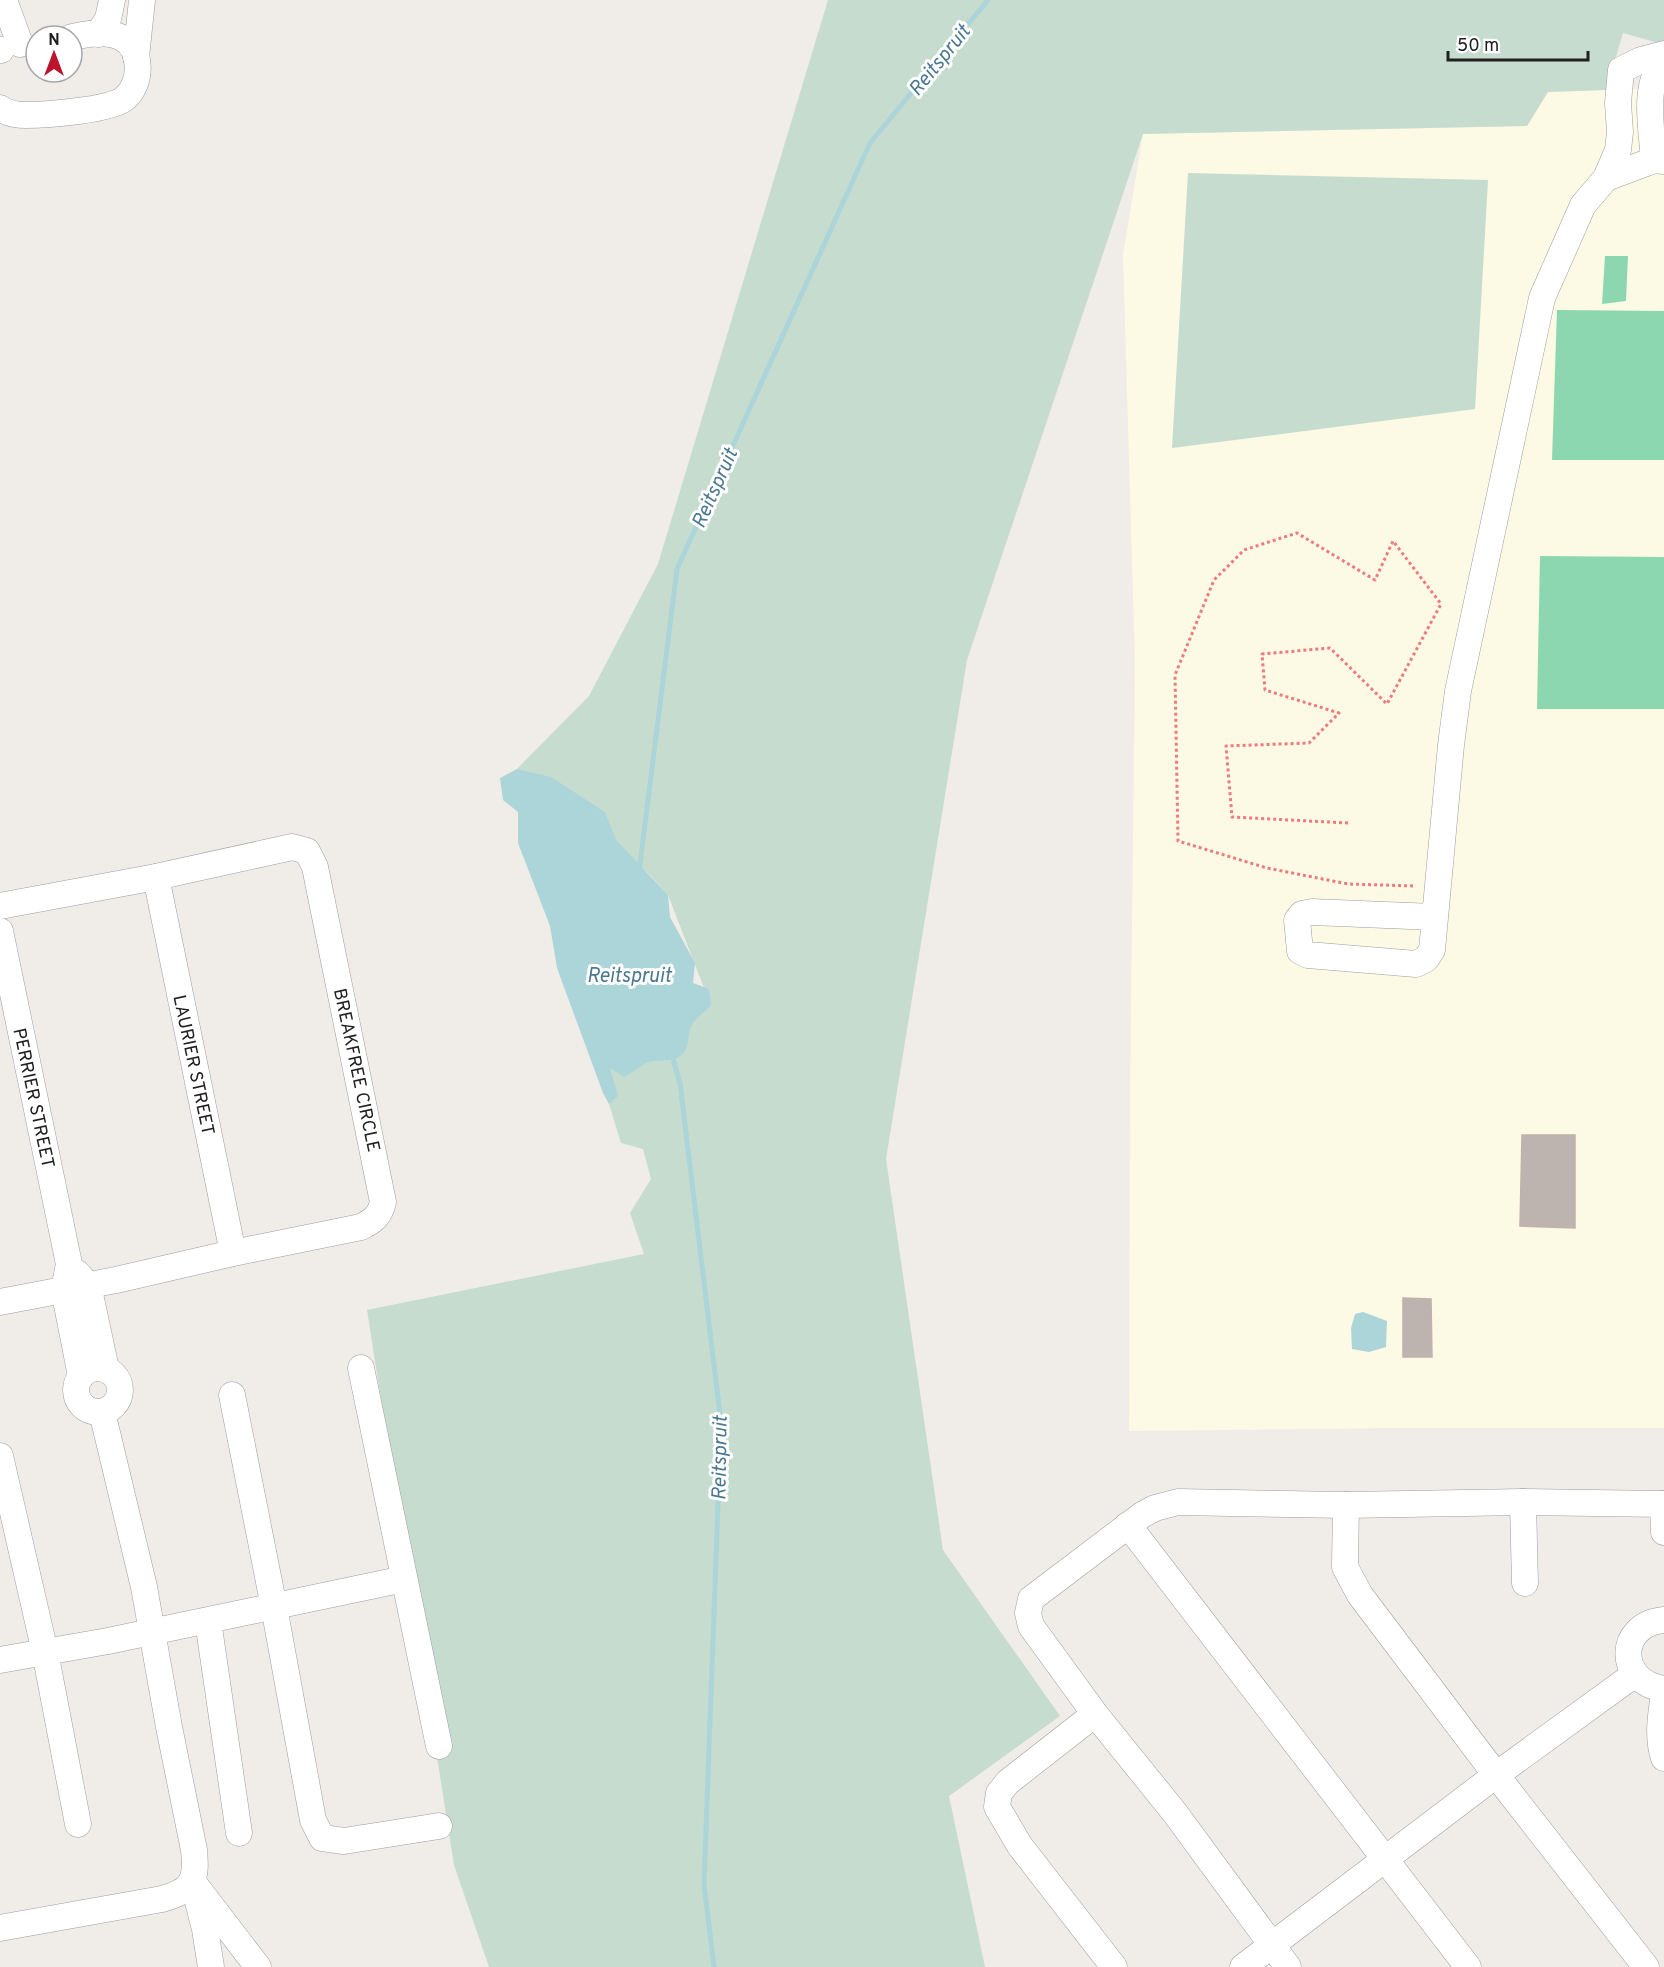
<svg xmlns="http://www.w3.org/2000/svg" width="1664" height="1967" viewBox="0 0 1664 1967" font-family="Overpass,sans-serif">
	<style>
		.education { fill: #fcf9e4 }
		.wetland { fill: #c6dccf }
		.pitch { fill: #8dd7b0 }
		.water { fill: #acd5d9 }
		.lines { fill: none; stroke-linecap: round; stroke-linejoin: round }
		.stream { stroke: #acd5d9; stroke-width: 5 }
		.building { fill: #bdb4b0; stroke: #c0b1ab; stroke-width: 1.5 }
		.minor-casing { stroke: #9d9d9d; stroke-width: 27 }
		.path { stroke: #ed7b80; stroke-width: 3; stroke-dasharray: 3 3; stroke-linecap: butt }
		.minor { stroke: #fff; stroke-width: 26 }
		.labels { text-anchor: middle; stroke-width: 6; stroke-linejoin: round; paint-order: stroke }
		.street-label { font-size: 18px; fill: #202020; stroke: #fff }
		.water-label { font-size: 20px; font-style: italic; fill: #4b7890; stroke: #fff }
	</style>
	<rect width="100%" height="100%" fill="#f0ece7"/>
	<path class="education" d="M1664 88V1428H1410L1129 1431 1130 1098 1135 664 1123 255 1143 134 1527 126 1548 92Z"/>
	<g class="wetland">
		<path d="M828 0H1664V42L1658 43 1623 33 1606 90 1548 92 1527 126 1143 134 967 660 886 1159 943 1550 1060 1716 949 1796 985 1967H489L454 1865 367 1310 644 1254 630 1213 651 1179 643 1149 621 1143 609 1104V1067L711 1006 668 895 648 873 517 769 589 696 658 564Z"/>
		<path d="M1188 173 1488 180 1475 409 1172 448Z"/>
	</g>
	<g class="pitch">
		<path d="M1605 256H1628L1626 301 1602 304Z"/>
		<path d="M1557 310 1664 311V460H1552Z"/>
		<path d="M1540 556 1664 557V709H1537Z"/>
	</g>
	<g class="water">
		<path d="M517 769 551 777 605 812 616 840 668 895 670 917 695 963 693 983 709 989 711 1006C704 1012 692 1020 690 1030 687 1040 690 1049 680 1056 671 1062 656 1060 648 1062 644 1063 631 1074 624 1077L610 1068 618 1096 609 1104 603 1093 557 968 550 926 518 843V812L503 800 500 778Z"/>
		<path d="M1363 1312 1387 1321 1386 1347 1369 1352 1352 1349 1351 1328 1355 1314Z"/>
	</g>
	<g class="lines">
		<g class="stream">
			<path d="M639 872 677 569 870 143 988 0"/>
			<path d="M671 1052 680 1083 721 1423 704 1884 714 1967"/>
		</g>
	</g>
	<g class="building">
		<path d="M1522 1135H1575V1228L1520 1226Z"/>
		<path d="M1403 1298 1431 1299 1432 1357H1403Z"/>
	</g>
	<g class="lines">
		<g class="minor-casing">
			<g id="minor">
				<path d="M4 0 20 44"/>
				<path d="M98 34 108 19 112 0"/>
				<path d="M0 50H1"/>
				<path d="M136 57 142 0"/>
				<path d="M1664 62C1642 84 1652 131 1654 160L1664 161"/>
				<path d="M0 108C8 114 17 115 26 115 45 115 113 110 125 98 142 84 143 49 122 38 107 30 88 34 72 37"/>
				<path d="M1606 178 1618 150 1620 132 1618 103 1621 70 1641 60 1664 54"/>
				<path d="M156 877 233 1253"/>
				<path d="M0 906 156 877 292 847 307 851 315 867 383 1202C380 1216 373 1221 361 1227L233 1253 116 1280 0 1302"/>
				<path d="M1435 917 1312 912 1302 914 1297 920 1300 951 1308 955 1416 964 1426 959 1432 950 1451 745 1458 691 1542 298 1583 205 1606 178 1654 160"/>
				<path d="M0 931 69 1264 64 1290 81 1376"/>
				<path d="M77 1273 88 1285 106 1369"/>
				<circle cx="98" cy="1390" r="22"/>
				<path d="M361 1368 439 1746"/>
				<path d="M232 1395 274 1607 313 1820 322 1838 344 1841 439 1826"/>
				<path d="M0 1456 45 1652 78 1824"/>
				<path d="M1523 1502 1525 1583"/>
				<path d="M1663 1504 1664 1532"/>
				<path d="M1346 1505 1345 1567 1360 1595 1496 1775 1646 1967"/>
				<path d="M1128 1525 1468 1967"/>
				<path d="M1664 1620C1617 1624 1616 1682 1664 1689"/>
				<path d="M208 1621 239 1833"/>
				<path d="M0 1660 108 1641 404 1579"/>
				<path d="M1664 1694C1661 1714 1657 1737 1664 1758"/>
				<path d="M1095 1714 1008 1782 999 1793 997 1807 1020 1846 1114 1967"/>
				<path d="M192 1881 258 1967"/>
				<path d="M196 1894 205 1929 211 1967"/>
				<path d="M0 1928 162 1899C193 1890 197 1881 194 1850L169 1727 144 1587 102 1412"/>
				<path d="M1243 1967 1496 1775 1635 1674"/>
				<path d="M1288 1967 1175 1813 1095 1714 1031 1626 1028 1613 1031 1599 1142 1515 1155 1508 1178 1502 1346 1505 1523 1502 1664 1504"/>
			</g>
		</g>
		<path class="path" d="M1348 823 1232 817 1226 746 1309 743 1339 713 1265 690 1262 654 1330 648 1387 704 1441 604 1393 541 1375 580 1297 533 1244 550 1214 580 1175 675 1178 841 1267 868 1348 884 1416 886"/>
		<use href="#minor" class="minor"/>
	</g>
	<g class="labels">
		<g class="street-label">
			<text transform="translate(194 1065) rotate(78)" y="6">LAURIER STREET</text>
			<text transform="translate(357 1070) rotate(78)" y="6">BREAKFREE CIRCLE</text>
			<text transform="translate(34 1098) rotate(78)" y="6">PERRIER STREET</text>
		</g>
		<g class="water-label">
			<text transform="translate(939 60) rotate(-51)" y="7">Reitspruit</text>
			<text transform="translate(714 488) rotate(-66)" y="7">Reitspruit</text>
			<text x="629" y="982">Reitspruit</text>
			<text transform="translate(719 1458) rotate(-89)" y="7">Reitspruit</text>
		</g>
	</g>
	<g transform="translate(54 54)"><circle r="28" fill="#ffffff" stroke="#a6a6a6" stroke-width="1.5"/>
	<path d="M0-4.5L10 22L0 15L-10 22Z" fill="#bc142c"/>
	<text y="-9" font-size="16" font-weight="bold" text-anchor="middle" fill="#202020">N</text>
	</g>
	<path d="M1448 51v9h140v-9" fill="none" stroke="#202020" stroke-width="3"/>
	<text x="1457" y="51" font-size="18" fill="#202020" stroke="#ffffff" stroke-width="4.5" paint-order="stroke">50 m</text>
</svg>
